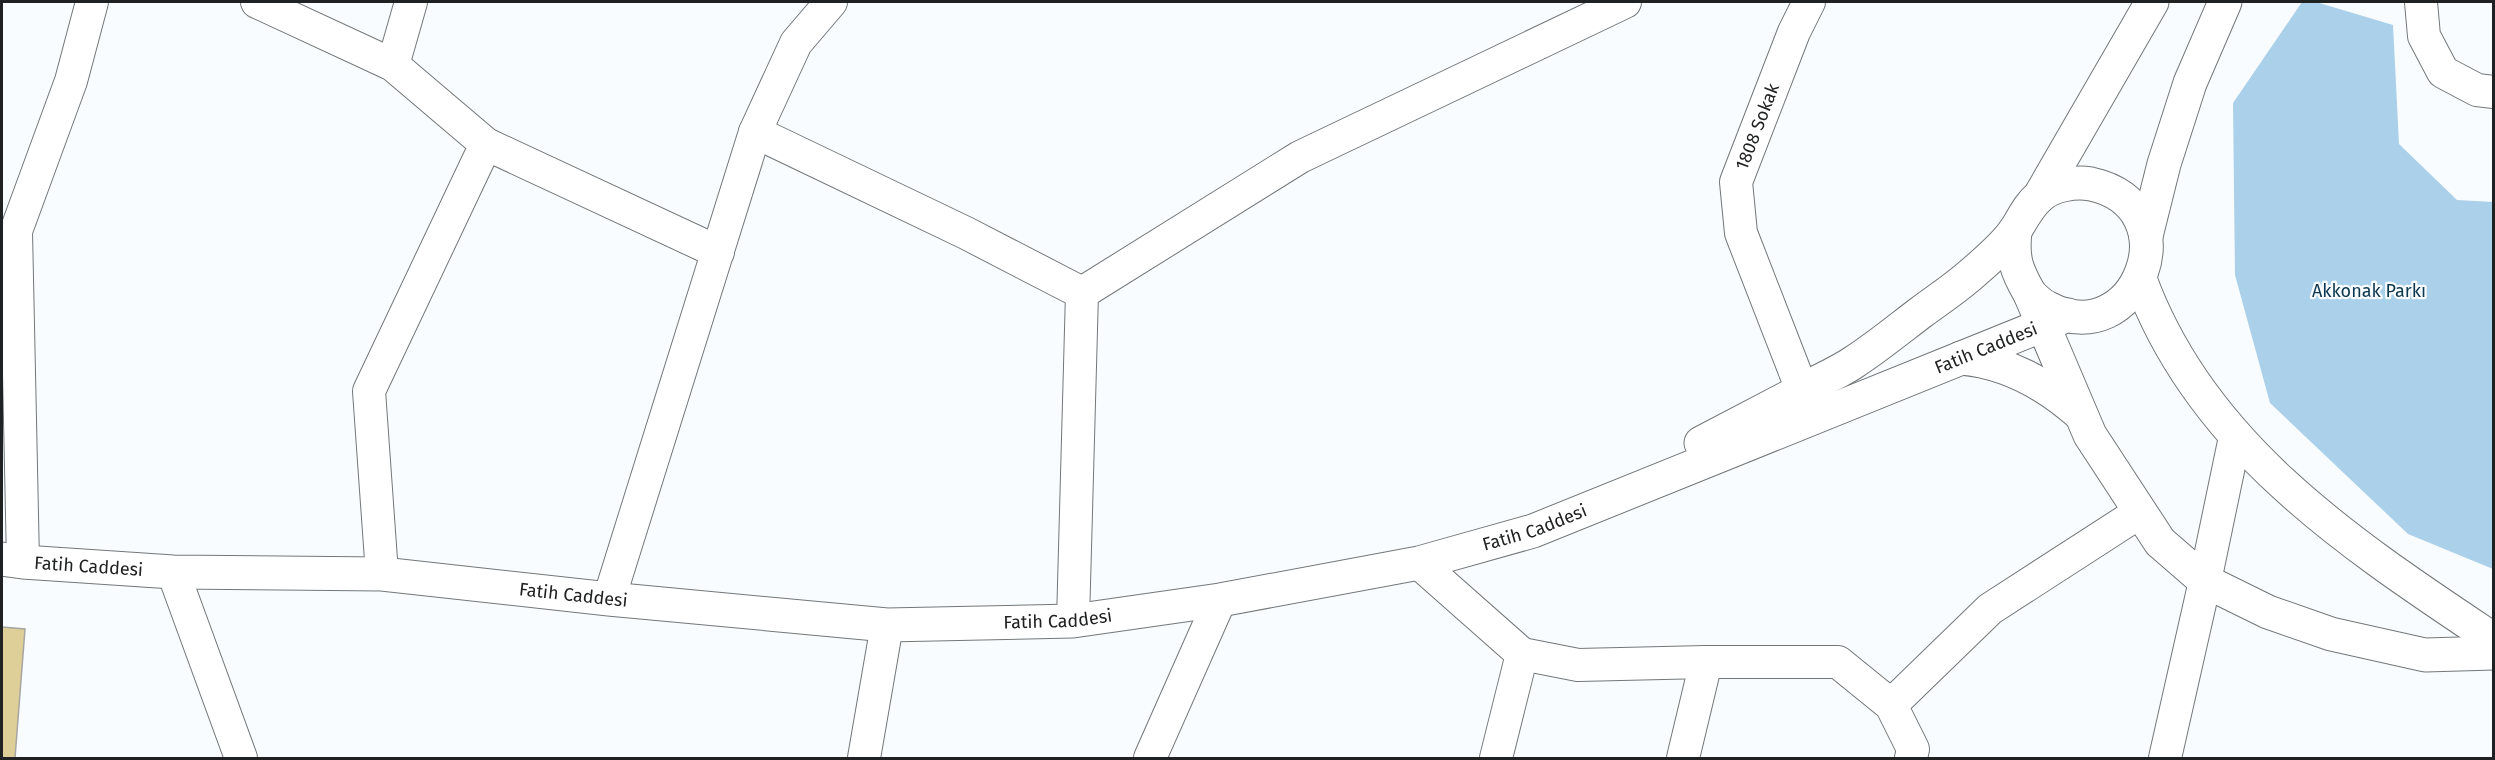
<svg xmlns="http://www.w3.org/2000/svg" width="2495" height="760" viewBox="0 0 2495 760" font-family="'Fira Sans',sans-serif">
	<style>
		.green { fill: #abd0e9 }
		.building { fill: #dece98; stroke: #a6a5a1; stroke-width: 1.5 }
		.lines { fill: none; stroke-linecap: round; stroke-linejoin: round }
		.minor-casing { stroke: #737779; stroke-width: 34 }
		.tertiary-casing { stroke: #737779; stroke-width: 35 }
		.secondary-casing { stroke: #737779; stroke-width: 35 }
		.minor { stroke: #fff; stroke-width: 32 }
		.tertiary { stroke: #fff; stroke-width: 33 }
		.secondary { stroke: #fff; stroke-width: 33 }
		.labels { text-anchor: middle; stroke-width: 4.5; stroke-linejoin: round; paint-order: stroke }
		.street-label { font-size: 18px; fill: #202122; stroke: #f8fcff }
		.park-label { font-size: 18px; fill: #0d374f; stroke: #f8fcff }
	</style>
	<rect width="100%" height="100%" fill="#f8fcff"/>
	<path class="green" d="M2302 2H2316L2393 25 2399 144 2457 200 2493 202V569L2408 534 2270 403 2235 275 2233 103Z"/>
	<path class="building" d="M2 627 25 629 15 758H2Z"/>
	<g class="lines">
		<g class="minor-casing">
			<g id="minor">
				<path d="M257 2 393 65 486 144 718 252"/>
				<path d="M2421 2 2424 36 2443 72 2477 90 2494 92"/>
				<path d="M393 65 411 2"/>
				<path d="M755 132 966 233 1082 293"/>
				<path id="s1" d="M1802 390 1741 233 1736 182 1794 32 1809 2"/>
				<path d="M23 562 16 231 71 81 92 2"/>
				<path d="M1419 563 1522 654 1578 665 1706 662H1838L1891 705 1913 749 1911 758"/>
				<path d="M173 572 241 758"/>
				<path d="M382 574 369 391 486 144"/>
				<path d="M609 599 755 132 796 43 831 2"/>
				<path d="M1073 621 1082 293 1300 157 1625 2"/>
				<path d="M1891 705 1990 609 2140 512"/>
				<path d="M864 758 887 625"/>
				<path d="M1150 758 1220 600"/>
				<path d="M1496 758 1522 654"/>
				<path d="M1683 758 1706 662"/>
				<path d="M2165 758 2205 581 2235 437"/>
			</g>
		</g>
		<g class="tertiary-casing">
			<g id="tertiary">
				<path d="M2041 194 2152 2"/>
				<path d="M2146 236 2164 164 2190 83 2225 2"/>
			</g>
		</g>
		<g class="secondary-casing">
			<g id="secondary">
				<path d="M2015 231C2012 258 2016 270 2030 294L2090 435 2160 542 2205 581 2268 612 2331 634 2425 655 2494 653"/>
				<path d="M2140 279C2201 447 2352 545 2494 640"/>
				<path d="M1961 358C2007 362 2045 383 2079 413"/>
				<path d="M1701 443C1738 424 1774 405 1810 386 1825 378 1841 371 1854 362 1877 347 1899 329 1920 313 1936 301 1953 290 1968 277 1982 265 2006 245 2016 229 2024 217 2028 206 2040 196 2052 185 2075 181 2091 184 2195 207 2136 355 2048 308 2041 305 2035 299 2030 294"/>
				<path id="s2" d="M2 559 23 562 173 572 382 574 609 599 887 625 1073 621 1220 600 1419 563 1533 531 2068 315"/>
			</g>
		</g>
		<use href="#minor" class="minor"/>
		<use href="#tertiary" class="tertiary"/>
		<use href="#secondary" class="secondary"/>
	</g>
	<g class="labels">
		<g class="street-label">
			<text dy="6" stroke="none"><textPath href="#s1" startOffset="279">1808 Sokak</textPath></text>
			<text dy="6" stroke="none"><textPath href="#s2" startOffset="2032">Fatih Caddesi</textPath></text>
			<text dy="6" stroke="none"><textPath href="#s2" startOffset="1546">Fatih Caddesi</textPath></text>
			<text dy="6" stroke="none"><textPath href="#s2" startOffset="87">Fatih Caddesi</textPath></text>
			<text dy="6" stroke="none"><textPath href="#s2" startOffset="573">Fatih Caddesi</textPath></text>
			<text dy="6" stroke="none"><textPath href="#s2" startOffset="1059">Fatih Caddesi</textPath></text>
		</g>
		<g class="park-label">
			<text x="2369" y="297">Akkonak Parkı</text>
		</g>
	</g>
	<rect width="2495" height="760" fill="none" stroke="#202122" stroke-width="6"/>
</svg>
